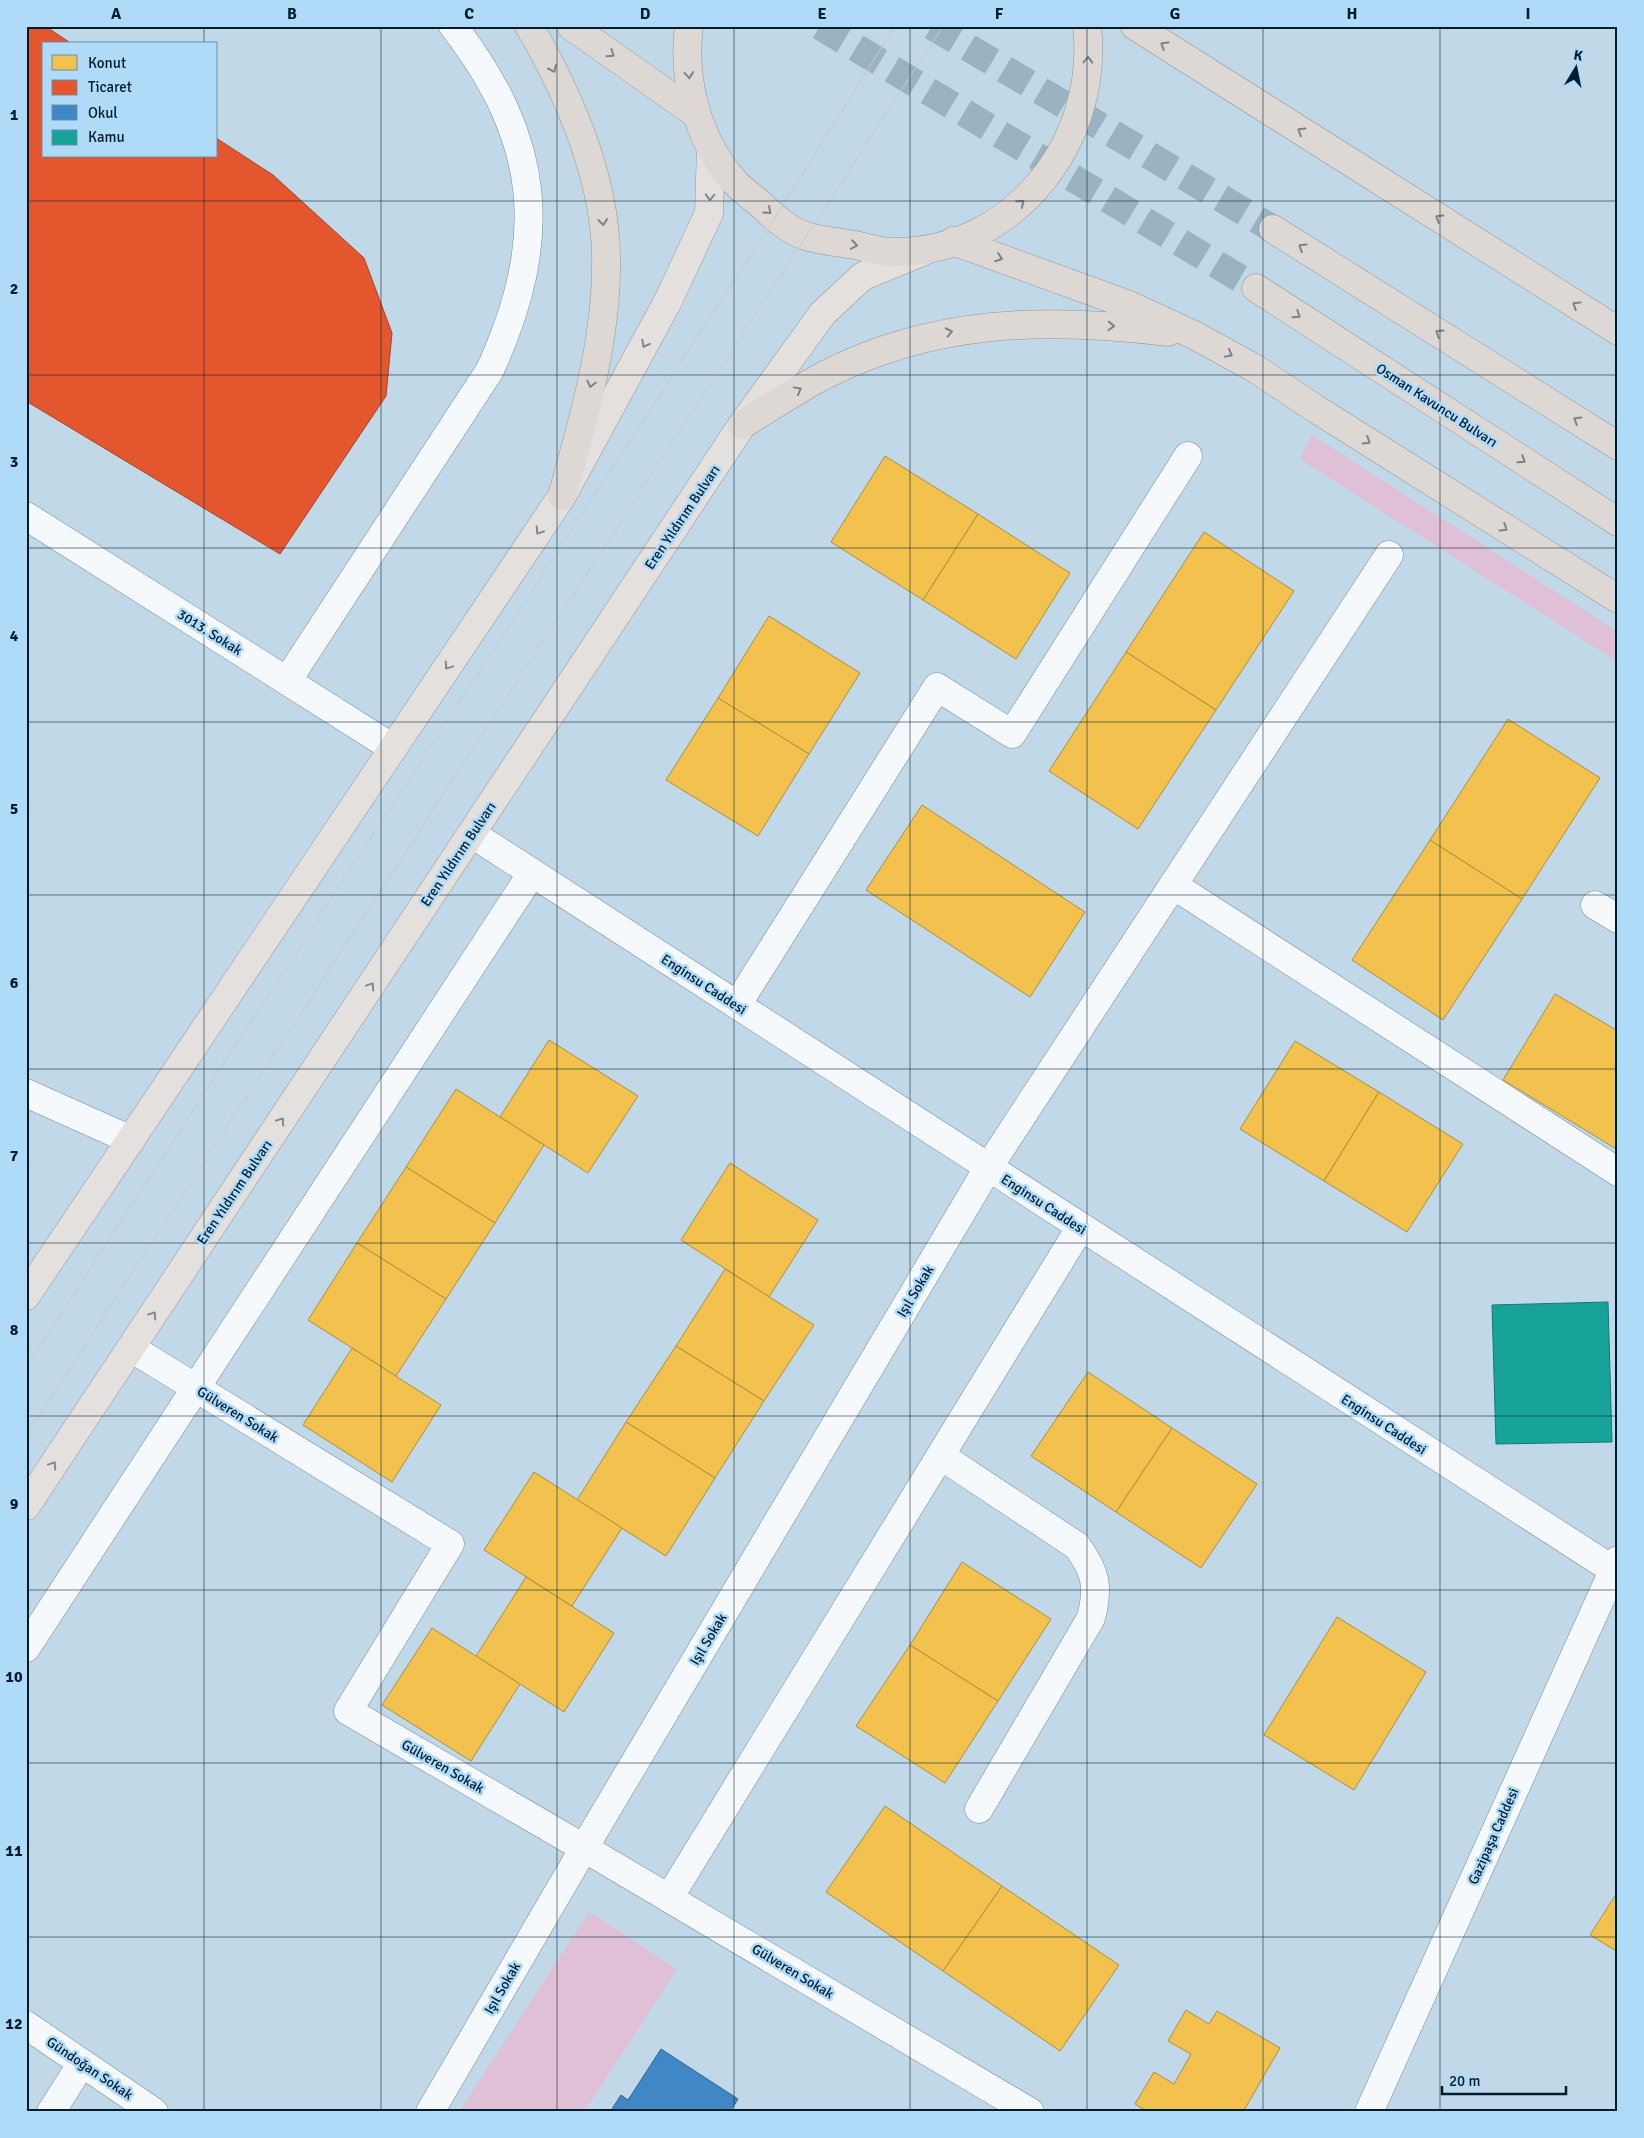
<svg xmlns="http://www.w3.org/2000/svg" width="1644" height="2138" viewBox="0 0 1644 2138" font-family="Signika,sans-serif">
	<style>
		.green { fill: #e0c0d6 }
		.homes { fill: #f2c14e; stroke: #a99044 }
		.shops { fill: #e4572e; stroke: #a0462e }
		.schools { fill: #3f88c5; stroke: #2c6898 }
		.public { fill: #17a398; stroke: #107b78 }
		.lines { fill: none; stroke-linecap: round; stroke-linejoin: round }
		.trunk-tunnel { stroke: #9ab3c2; stroke-width: 28; stroke-dasharray: 28 14; stroke-linecap: butt }
		.minor-casing { stroke: #728f9e; stroke-width: 29 }
		.primary-casing { stroke: #969796; stroke-width: 29 }
		.trunk-casing { stroke: #969796; stroke-width: 29 }
		.minor { stroke: #f6f9fb; stroke-width: 28 }
		.primary { stroke: #e4e0de; stroke-width: 28 }
		.trunk { stroke: #ded8d4; stroke-width: 28 }
		.tram { stroke: #c3cacf; stroke-width: 1 }
		.oneway { stroke: #7a8489 }
		.oneway2 { stroke: #7d888f }
		.grid { fill: none; stroke: #001d2e; stroke-width: 1; stroke-opacity: 0.55 }
		.labels { text-anchor: middle; stroke-width: 5; stroke-linejoin: round; paint-order: stroke }
		.street-label { font-size: 14px; fill: #001d2e; stroke: #afdbf8 }
		.neatline { fill: none; stroke: #001d2e; stroke-width: 2 }
		.grid-label { font-size: 16px; text-anchor: middle; font-weight: bold; fill: #001d2e }
	</style>
	<rect width="100%" height="100%" fill="#c0d8e7"/>
	<g class="green">
		<path d="M1312 435 1618 632V662L1300 459Z"/>
		<path d="M589 1912 677 1969 584 2112H459Z"/>
	</g>
	<g class="homes">
		<path d="M885 456 978 514 923 600 831 542Z"/>
		<path d="M978 514 1070 573 1016 659 923 600Z"/>
		<path d="M1204 532 1294 591 1216 710 1126 652Z"/>
		<path d="M769 616 860 673 809 754 718 698Z"/>
		<path d="M1126 652 1216 710 1138 829 1049 771Z"/>
		<path d="M718 698 809 754 758 836 666 780Z"/>
		<path d="M1508 719 1600 778 1522 899 1430 840Z"/>
		<path d="M922 805 1085 912 1030 997 866 890Z"/>
		<path d="M1430 840 1522 899 1443 1020 1352 960Z"/>
		<path d="M1555 994 1618 1031V1150L1503 1080Z"/>
		<path d="M549 1040 638 1096 588 1173 500 1117Z"/>
		<path d="M1295 1041 1379 1092 1324 1181 1240 1129Z"/>
		<path d="M456 1089 544 1145 495 1223 406 1167Z"/>
		<path d="M1379 1092 1463 1144 1407 1232 1324 1181Z"/>
		<path d="M730 1163 818 1220 769 1297 681 1240Z"/>
		<path d="M406 1167 495 1223 446 1299 357 1243Z"/>
		<path d="M357 1243 446 1299 396 1376 308 1320Z"/>
		<path d="M725 1269 814 1325 764 1401 676 1346Z"/>
		<path d="M676 1346 764 1401 715 1478 626 1422Z"/>
		<path d="M352 1348 441 1405 392 1482 303 1425Z"/>
		<path d="M1088 1372 1172 1428 1116 1512 1031 1456Z"/>
		<path d="M626 1422 715 1478 666 1556 577 1500Z"/>
		<path d="M1172 1428 1257 1484 1201 1568 1116 1512Z"/>
		<path d="M534 1472 622 1528 572 1606 484 1550Z"/>
		<path d="M962 1562 1051 1619 998 1701 910 1645Z"/>
		<path d="M526 1577 614 1633 564 1712 476 1656Z"/>
		<path d="M1337 1617 1426 1672 1354 1790 1264 1735Z"/>
		<path d="M432 1628 520 1684 471 1761 382 1705Z"/>
		<path d="M910 1645 998 1701 945 1783 856 1726Z"/>
		<path d="M885 1806 1002 1886 943 1971 826 1892Z"/>
		<path d="M1002 1886 1119 1965 1060 2051 943 1971Z"/>
		<path d="M1618 1891V1952L1590 1935Z"/>
		<path d="M1186 2010 1209 2024 1217 2011 1280 2048 1243 2112H1148L1135 2104 1154 2072 1174 2084 1191 2054 1168 2041Z"/>
	</g>
	<path class="shops" d="M26 26H45L72 44H44V156H216V138L273 175 364 258 392 333 386 396 280 554 26 401Z"/>
	<path class="schools" d="M661 2049 738 2099 730 2112H610L621 2095 628 2100Z"/>
	<path class="public" d="M1608 1302 1612 1442 1496 1444 1492 1305Z"/>
	<g class="lines">
		<g class="trunk-tunnel">
			<path d="M820 26 1256 288"/>
			<path d="M932 26 1273 229"/>
		</g>
		<g class="minor-casing">
			<g id="minor">
				<path d="M26 516 393 748"/>
				<path d="M287 681 490 370C550 238 542 141 453 26"/>
				<path d="M472 834 1618 1573"/>
				<path d="M1173 885 1618 1172"/>
				<path d="M1595 905 1618 919"/>
				<path d="M737 1005 937 687 1012 734 1188 456"/>
				<path d="M26 1093 131 1140"/>
				<path d="M131 1348 450 1544 348 1711 584 1848 1030 2112"/>
				<path d="M941 1456 1077 1546C1096 1572 1099 1587 1091 1618L979 1809"/>
				<path d="M26 1648 532 873"/>
				<path d="M669 1898 1080 1228"/>
				<path d="M26 2025 154 2112"/>
				<path d="M51 2112 82 2063"/>
				<path d="M430 2112 584 1848 988 1168 1389 555"/>
				<path d="M1369 2112 1618 1560"/>
			</g>
		</g>
		<g class="primary-casing">
			<g id="primary">
				<path d="M26 1296 562 496 668 301 709 213 711 148"/>
				<path d="M26 1506 742 425 823 313 863 276 922 252"/>
			</g>
		</g>
		<g class="trunk-casing">
			<g id="trunk">
				<path d="M529 26C568 93 604 176 606 254 608 336 584 418 562 496"/>
				<path d="M571 26 696 114"/>
				<path d="M689 26C682 79 697 138 732 179 739 188 751 196 760 204 773 216 789 231 806 236 821 241 839 242 855 245 868 248 883 253 896 252 1015 251 1100 141 1087 26"/>
				<path d="M1135 26 1618 331"/>
				<path d="M1273 229 1618 446"/>
				<path d="M953 241 1129 305 1194 335 1256 369 1316 409 1618 599"/>
				<path d="M1256 288 1618 522"/>
				<path d="M742 425C769 408 795 391 823 376 933 319 1048 317 1168 332"/>
			</g>
		</g>
		<use href="#minor" class="minor"/>
		<use href="#primary" class="primary"/>
		<use href="#trunk" class="trunk"/>
		<g class="tram">
			<path d="M26 1367 775 218 895 26"/>
			<path d="M26 1436 943 26"/>
		</g>
	</g>
	<defs><path id="oneway-chevron" d="M-2-3.5L2.5 0L-2 3.5" fill="none" stroke-width="1.6" stroke-linecap="round" stroke-linejoin="round" transform="scale(1.25)"/></defs>
	<g class="oneway">
		<use href="#oneway-chevron" transform="translate(1164 45) rotate(-148)"/>
		<use href="#oneway-chevron" transform="translate(611 54) rotate(35)"/>
		<use href="#oneway-chevron" transform="translate(1088 60) rotate(-89)"/>
		<use href="#oneway-chevron" transform="translate(553 69) rotate(66)"/>
		<use href="#oneway-chevron" transform="translate(689 75) rotate(85)"/>
		<use href="#oneway-chevron" transform="translate(1301 131) rotate(-148)"/>
		<use href="#oneway-chevron" transform="translate(1021 203) rotate(-39)"/>
		<use href="#oneway-chevron" transform="translate(768 211) rotate(42)"/>
		<use href="#oneway-chevron" transform="translate(1439 218) rotate(-148)"/>
		<use href="#oneway-chevron" transform="translate(603 222) rotate(83)"/>
		<use href="#oneway-chevron" transform="translate(854 245) rotate(10)"/>
		<use href="#oneway-chevron" transform="translate(1302 247) rotate(-148)"/>
		<use href="#oneway-chevron" transform="translate(999 258) rotate(20)"/>
		<use href="#oneway-chevron" transform="translate(1576 305) rotate(-148)"/>
		<use href="#oneway-chevron" transform="translate(1297 315) rotate(33)"/>
		<use href="#oneway-chevron" transform="translate(1111 326) rotate(2)"/>
		<use href="#oneway-chevron" transform="translate(949 332) rotate(-12)"/>
		<use href="#oneway-chevron" transform="translate(1439 333) rotate(-148)"/>
		<use href="#oneway-chevron" transform="translate(1229 354) rotate(29)"/>
		<use href="#oneway-chevron" transform="translate(591 384) rotate(102)"/>
		<use href="#oneway-chevron" transform="translate(798 390) rotate(-29)"/>
		<use href="#oneway-chevron" transform="translate(1577 420) rotate(-148)"/>
		<use href="#oneway-chevron" transform="translate(1367 441) rotate(32)"/>
		<use href="#oneway-chevron" transform="translate(1522 460) rotate(33)"/>
		<use href="#oneway-chevron" transform="translate(1504 528) rotate(32)"/>
	</g>
	<g class="oneway2">
		<use href="#oneway-chevron" transform="translate(710 197) rotate(92)"/>
		<use href="#oneway-chevron" transform="translate(645 344) rotate(118)"/>
		<use href="#oneway-chevron" transform="translate(539 531) rotate(124)"/>
		<use href="#oneway-chevron" transform="translate(448 666) rotate(124)"/>
		<use href="#oneway-chevron" transform="translate(371 986) rotate(-56)"/>
		<use href="#oneway-chevron" transform="translate(281 1121) rotate(-56)"/>
		<use href="#oneway-chevron" transform="translate(153 1315) rotate(-56)"/>
		<use href="#oneway-chevron" transform="translate(53 1465) rotate(-56)"/>
	</g>
	<path class="grid" d="M204 26V44M381 26V2112M557 26V2112M734 26V2112M910 26V2112M1087 26V2112M1263 26V2112M1440 26V2112M204 156V2112M26 201H1618M26 375H1618M26 548H1618M26 722H1618M26 895H1618M26 1069H1618M26 1243H1618M26 1416H1618M26 1590H1618M26 1763H1618M26 1937H1618"/>
	<g class="labels">
		<g class="street-label">
			<text transform="translate(1437 405) rotate(33)" y="5">Osman Kavuncu Bulvarı</text>
			<text transform="translate(682 517) rotate(-56)" y="5">Eren Yıldırım Bulvarı</text>
			<text transform="translate(210 632) rotate(32)" y="5">3013. Sokak</text>
			<text transform="translate(458 854) rotate(-56)" y="5">Eren Yıldırım Bulvarı</text>
			<text transform="translate(704 984) rotate(33)" y="5">Enginsu Caddesi</text>
			<text transform="translate(234 1192) rotate(-56)" y="5">Eren Yıldırım Bulvarı</text>
			<text transform="translate(1044 1204) rotate(33)" y="5">Enginsu Caddesi</text>
			<text transform="translate(915 1291) rotate(-59)" y="5">Işıl Sokak</text>
			<text transform="translate(238 1414) rotate(32)" y="5">Gülveren Sokak</text>
			<text transform="translate(1384 1424) rotate(33)" y="5">Enginsu Caddesi</text>
			<text transform="translate(708 1639) rotate(-59)" y="5">Işıl Sokak</text>
			<text transform="translate(443 1766) rotate(30)" y="5">Gülveren Sokak</text>
			<text transform="translate(1493 1836) rotate(-66)" y="5">Gazipaşa Caddesi</text>
			<text transform="translate(793 1971) rotate(31)" y="5">Gülveren Sokak</text>
			<text transform="translate(502 1988) rotate(-60)" y="5">Işıl Sokak</text>
			<text transform="translate(90 2068) rotate(34)" y="5">Gündoğan Sokak</text>
		</g>
	</g>
	<rect width="1644" height="2138" fill="none" stroke="#afdbf8" stroke-width="55"/>
	<rect x="42" y="42" width="175" height="115" fill="#afdbf8" stroke="#698fa7"/>
	<rect x="52" y="55" width="25" height="15" fill="#f2c14e" stroke="#698fa7"/>
	<text x="88" y="68" font-size="15" fill="#001d2e">Konut</text>
	<rect x="52" y="80" width="25" height="15" fill="#e4572e" stroke="#698fa7"/>
	<text x="88" y="92" font-size="15" fill="#001d2e">Ticaret</text>
	<rect x="52" y="105" width="25" height="15" fill="#3f88c5" stroke="#698fa7"/>
	<text x="88" y="118" font-size="15" fill="#001d2e">Okul</text>
	<rect x="52" y="130" width="25" height="15" fill="#17a398" stroke="#698fa7"/>
	<text x="88" y="142" font-size="15" fill="#001d2e">Kamu</text>
	<g transform="translate(1576 68) rotate(10)" stroke="#afdbf8" stroke-width="4" paint-order="stroke">
	<path d="M0-4L9 19L0 12L-9 19Z" fill="#001d2e"/>
	<text y="-8" font-size="14" font-weight="bold" text-anchor="middle" fill="#001d2e">K</text>
	</g>
	<path d="M1442 2086v8h124v-8" fill="none" stroke="#001d2e" stroke-width="2.5"/>
	<text x="1449" y="2086" font-size="15" fill="#001d2e" stroke="#afdbf8" stroke-width="4" paint-order="stroke">20 m</text>
	<rect x="28" y="28" width="1588" height="2082" class="neatline"/>
	<g class="grid-label">
		<text x="116" y="19">A</text>
		<text x="292" y="19">B</text>
		<text x="469" y="19">C</text>
		<text x="645" y="19">D</text>
		<text x="822" y="19">E</text>
		<text x="999" y="19">F</text>
		<text x="1175" y="19">G</text>
		<text x="1352" y="19">H</text>
		<text x="1528" y="19">I</text>
		<text x="14" y="120">1</text>
		<text x="14" y="294">2</text>
		<text x="14" y="467">3</text>
		<text x="14" y="641">4</text>
		<text x="14" y="814">5</text>
		<text x="14" y="988">6</text>
		<text x="14" y="1161">7</text>
		<text x="14" y="1335">8</text>
		<text x="14" y="1509">9</text>
		<text x="14" y="1682">10</text>
		<text x="14" y="1856">11</text>
		<text x="14" y="2029">12</text>
	</g>
</svg>
